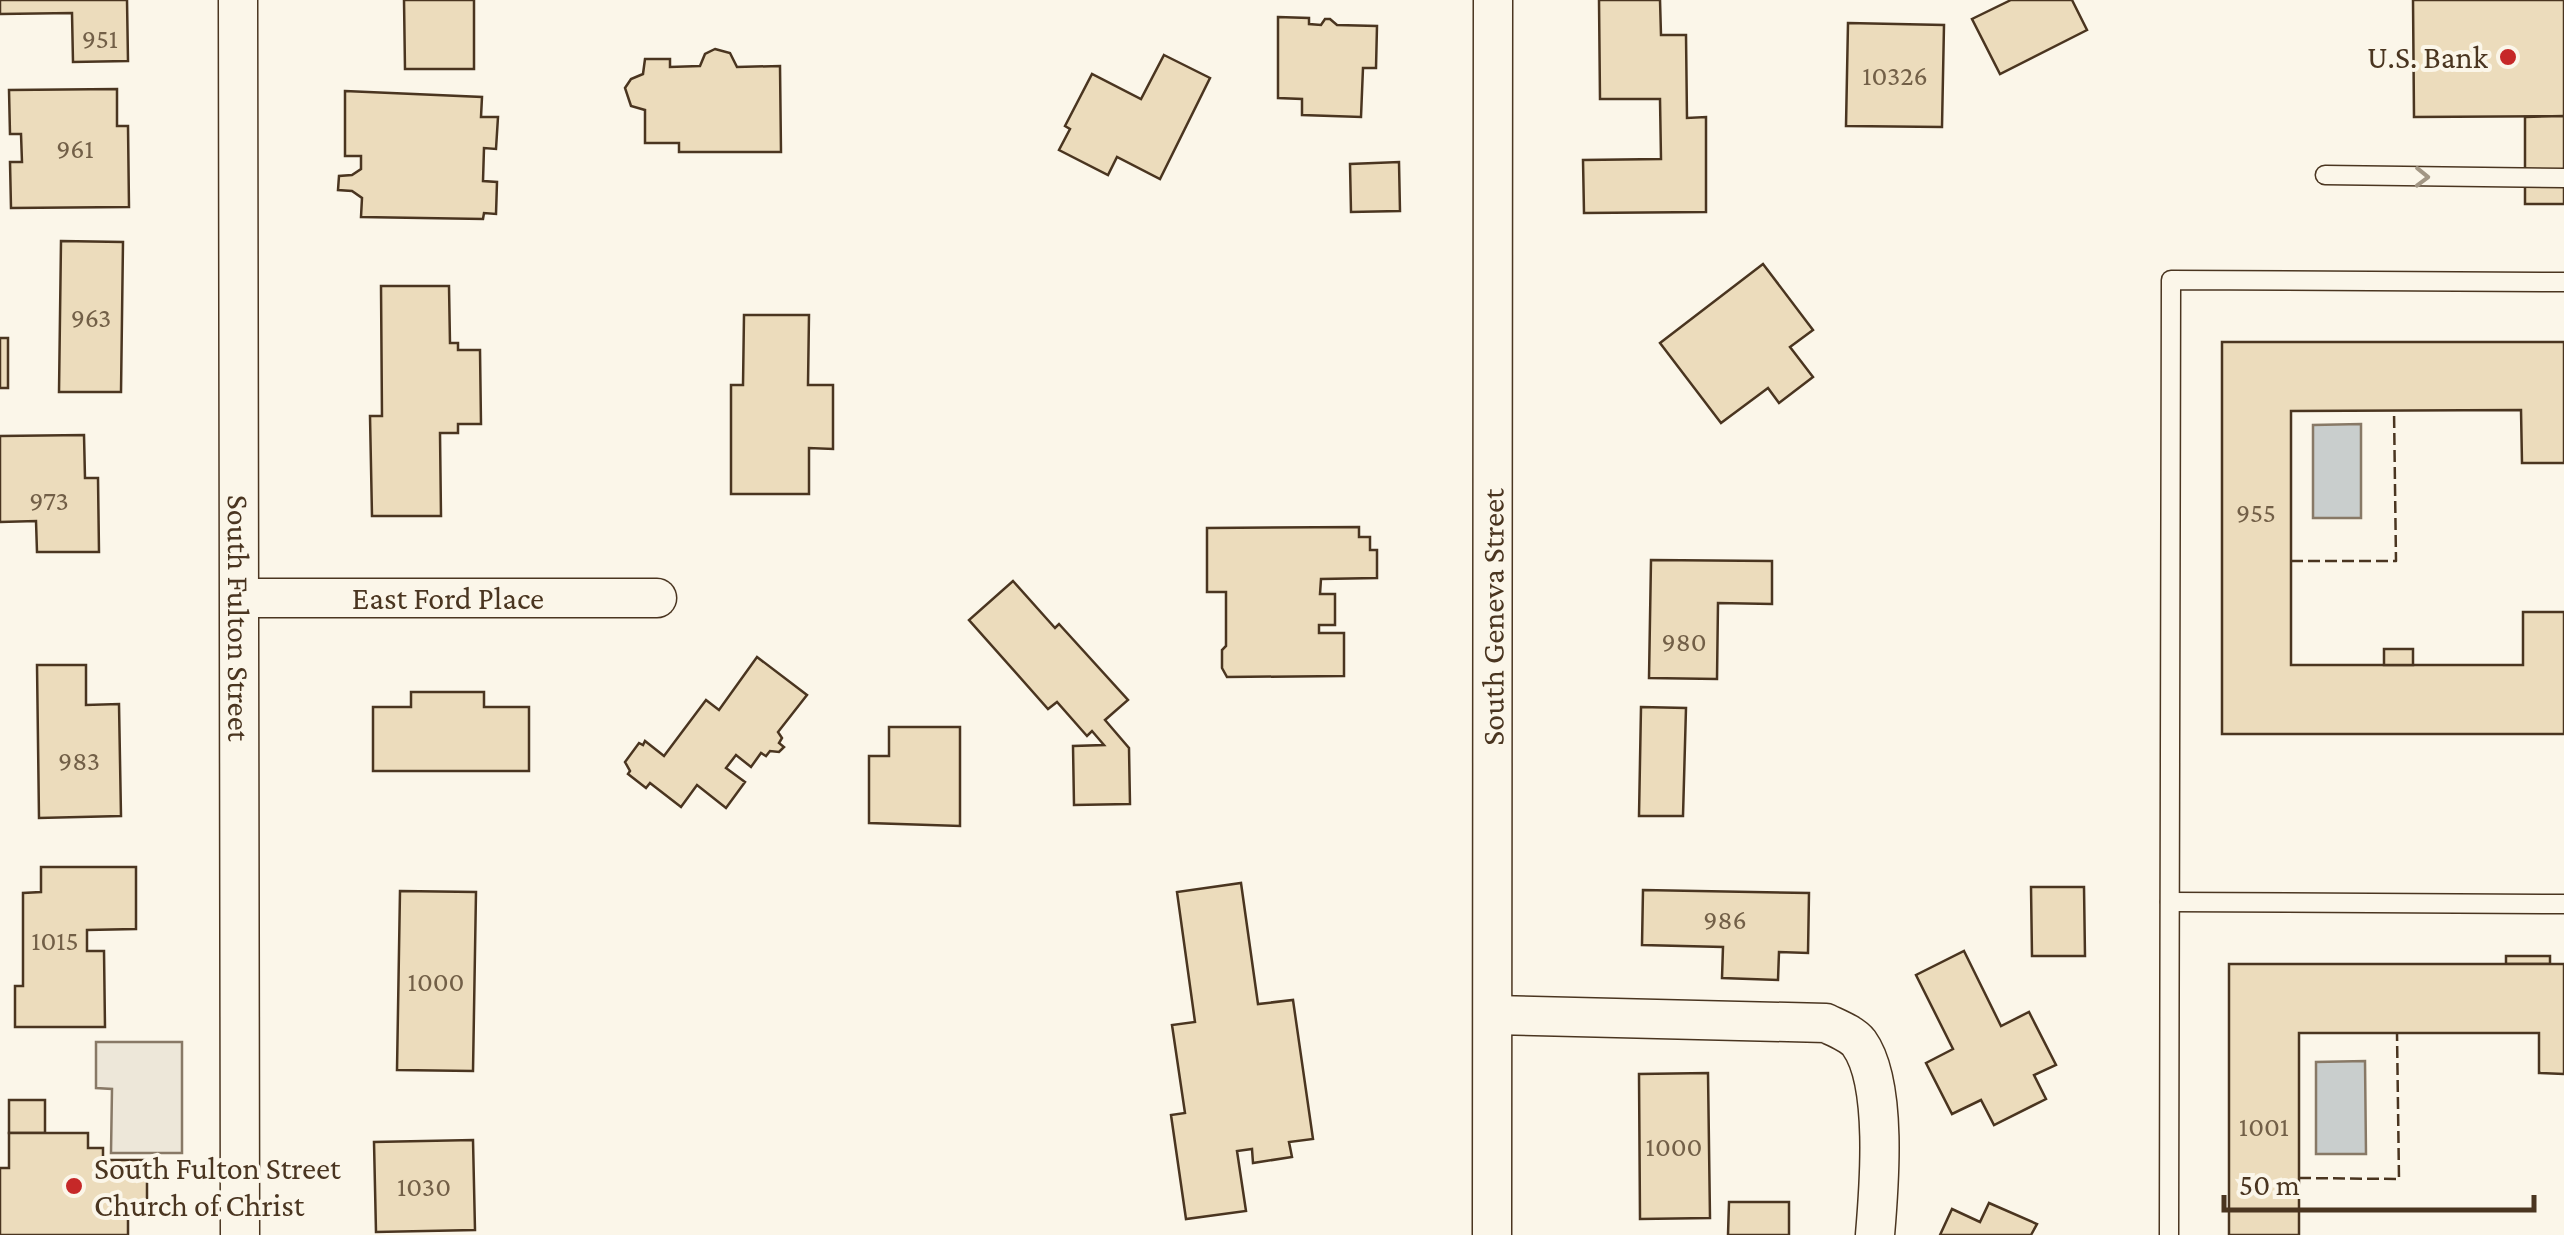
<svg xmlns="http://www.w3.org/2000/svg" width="2564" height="1235" viewBox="0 0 2564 1235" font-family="'Crimson Pro',serif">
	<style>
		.parking { fill: #ede7d9; stroke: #887966; stroke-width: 2.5 }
		.water { fill: #c9cecd; stroke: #887966; stroke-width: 2.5 }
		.building { fill: #ecdcbc; stroke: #4a3520; stroke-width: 2.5 }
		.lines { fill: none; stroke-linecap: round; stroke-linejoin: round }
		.service-casing { stroke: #4a3520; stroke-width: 21 }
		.minor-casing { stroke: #4a3520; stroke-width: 41 }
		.service { stroke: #fbf6e9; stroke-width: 18 }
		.minor { stroke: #fbf6e9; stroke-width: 38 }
		.fence { stroke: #4a3520; stroke-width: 2.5; stroke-dasharray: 12 5; stroke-linecap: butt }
		.oneway { stroke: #a29684 }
		.poi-dot { fill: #c62828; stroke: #fbf6e9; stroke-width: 4 }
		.labels { text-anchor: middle; stroke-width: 8; stroke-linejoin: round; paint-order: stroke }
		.number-label { font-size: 28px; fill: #725f47 }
		.poi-label { font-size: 32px; fill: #4a3520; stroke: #fbf6e9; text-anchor: end }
		.street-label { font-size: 32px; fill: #4a3520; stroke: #fbf6e9 }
	</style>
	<rect width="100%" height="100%" fill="#fbf6e9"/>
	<path class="parking" d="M96 1042H182V1153H111L112 1089 96 1088Z"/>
	<g class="water">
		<path d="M2361 424V518H2313V425Z"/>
		<path d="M2365 1061 2366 1154H2316V1062Z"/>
	</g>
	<g class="building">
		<path d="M0 0H127L128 61 73 62 72 13 0 14Z"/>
		<path d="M404 0H474V69H405Z"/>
		<path d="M1599 0H1660L1661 35H1686L1687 118 1706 117V212L1584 213 1583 160 1661 159 1660 99H1600Z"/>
		<path d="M2011 0H2072L2087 30 2000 74 1972 19Z"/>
		<path d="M2413 0H2564V116L2414 117Z"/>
		<path d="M1278 17 1309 18V24L1321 25 1325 19H1330L1337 25 1377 26 1376 68H1363L1361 117 1302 115V99L1278 98Z"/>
		<path d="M1848 23 1944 25 1942 127 1846 126Z"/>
		<path d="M715 49 730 53 737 67 780 66 781 152H679V143H645V110L631 106 625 88 631 79 643 74 645 59H670V67L700 66 705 54Z"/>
		<path d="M1164 55 1210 78 1160 179 1117 157 1108 175 1059 150 1070 129 1065 126 1092 74 1141 99Z"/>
		<path d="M117 89V126H128L129 207 11 208 10 162H22L21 134H10L9 90Z"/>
		<path d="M345 91 482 97 481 117H498L496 149 484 148 483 181 497 182 496 214 484 213 483 219 361 217 362 198 352 191 338 190 339 176 352 175 361 169V156H345Z"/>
		<path d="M2564 116V204H2525V117Z"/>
		<path d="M1399 162 1400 211 1351 212 1350 164Z"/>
		<path d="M61 241 123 242 121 392H59Z"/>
		<path d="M1763 264 1813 330 1790 347 1813 377 1779 403 1768 388 1721 423 1660 343Z"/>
		<path d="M381 286H449L450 343H458V350H480L481 424H458V433H440L441 516H372L370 416H382Z"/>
		<path d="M744 315H809L808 385H833V449L809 448V494H731V385H743Z"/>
		<rect x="0" y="338" width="8" height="50"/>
		<path d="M2222 342H2564V463H2522L2521 410 2291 411V665H2523V612H2564V734H2222Z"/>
		<path d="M84 435 85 478H98L99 552H37L36 521 0 522V436Z"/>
		<path d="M1359 527V537H1370V550H1377V578L1321 579 1320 594H1335V625H1319V633H1344V676L1227 677 1222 668V650L1226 646V592H1207V528Z"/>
		<path d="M1651 560 1772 561V604L1718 603 1717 679 1649 678Z"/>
		<path d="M1013 581 1055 628 1059 624 1128 700 1105 720 1129 748 1130 804 1074 805 1073 746 1104 745 1092 731 1087 736 1057 702 1048 709 969 620Z"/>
		<rect x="2384" y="649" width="29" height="16"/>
		<path d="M757 657 807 695 778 732 782 738 779 743 784 747 779 752 770 751 766 756 761 753 751 767 736 755 726 768 745 782 726 808 697 785 681 807 650 783 646 788 628 774 630 771 625 762 639 743 643 745 645 741 664 756 706 700 719 710Z"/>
		<path d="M37 665H86V705L119 704 121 816 39 818Z"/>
		<path d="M411 692H484V707H529V771H373V707H411Z"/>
		<path d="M1641 707 1686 708 1683 816H1639Z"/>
		<path d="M889 727H960V826L869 823V756H889Z"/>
		<path d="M41 867H136V929L87 930V951H104L105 1027H15V986H23V893L41 892Z"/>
		<path d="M1241 883 1258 1004 1293 1000 1313 1139 1289 1142 1292 1157 1253 1163 1252 1149 1237 1151 1246 1211 1186 1219 1171 1115 1185 1113 1172 1025 1195 1022 1177 892Z"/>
		<path d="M2031 887H2084L2085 956H2032Z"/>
		<path d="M1643 890 1809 893 1808 953 1779 952 1778 980 1722 978 1723 947 1642 945Z"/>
		<path d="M400 891 476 892 473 1071 397 1070Z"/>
		<path d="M1964 951 2001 1026 2029 1012 2056 1065 2034 1075 2046 1099 1994 1125 1981 1100 1952 1114 1926 1063 1953 1049 1916 975Z"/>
		<rect x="2506" y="956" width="44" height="8"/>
		<path d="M2229 964H2564V1074L2539 1073V1033H2299V1235H2229Z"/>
		<path d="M1708 1073 1710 1218 1640 1219 1639 1074Z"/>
		<rect x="9" y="1100" width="36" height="33"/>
		<path d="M9 1133H88V1148H103V1160H147V1205H128V1235H0V1168H9Z"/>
		<path d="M473 1140 475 1230 376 1232 374 1142Z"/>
		<path d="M1729 1202H1789V1235H1728Z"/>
		<path d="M1989 1203 2037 1224 2031 1235H1940L1952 1209 1980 1222Z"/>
	</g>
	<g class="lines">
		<g class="service-casing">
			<g id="service">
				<path d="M2325 175 2564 178"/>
				<path d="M2170 902 2564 904"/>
				<path d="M2169 1235 2171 280 2564 282"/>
			</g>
		</g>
		<g class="minor-casing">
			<g id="minor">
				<path id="s1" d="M238 0 240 1235"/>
				<path id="s2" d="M240 598H657"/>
				<path d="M1493 1015 1826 1023C1836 1028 1852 1034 1859 1043 1888 1083 1879 1188 1875 1235"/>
				<path id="s3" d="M1492 1235 1493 0"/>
			</g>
		</g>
		<use href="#service" class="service"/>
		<use href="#minor" class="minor"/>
		<g class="fence">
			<path d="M2291 561H2396L2394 410"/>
			<path d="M2299 1178 2399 1179 2397 1033"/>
		</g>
	</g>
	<defs><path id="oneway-chevron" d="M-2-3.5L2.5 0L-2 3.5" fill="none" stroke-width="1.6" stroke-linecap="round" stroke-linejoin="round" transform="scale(2.5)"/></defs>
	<use class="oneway" href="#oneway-chevron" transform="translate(2422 177) rotate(1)"/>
	<g class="poi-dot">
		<circle cx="2508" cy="57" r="10"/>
		<circle cx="74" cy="1186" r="10"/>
	</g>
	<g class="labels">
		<g class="number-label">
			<text x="100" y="48">951</text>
			<text x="1895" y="85">10326</text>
			<text x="75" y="158">961</text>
			<text x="91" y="327">963</text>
			<text x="49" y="510">973</text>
			<text x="2256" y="522">955</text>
			<text x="1684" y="651">980</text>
			<text x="79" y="770">983</text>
			<text x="1725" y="929">986</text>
			<text x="55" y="950">1015</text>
			<text x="436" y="991">1000</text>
			<text x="2264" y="1136">1001</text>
			<text x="1674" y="1156">1000</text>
			<text x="424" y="1196">1030</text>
		</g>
		<g class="poi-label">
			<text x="2488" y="68">U.S. Bank</text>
			<text x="94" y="1179" text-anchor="start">South Fulton Street<tspan x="94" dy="37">Church of Christ</tspan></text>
		</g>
		<g class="street-label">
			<text dy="11" stroke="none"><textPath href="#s2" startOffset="208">East Ford Place</textPath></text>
			<text dy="11" stroke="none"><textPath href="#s1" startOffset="618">South Fulton Street</textPath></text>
			<text dy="11" stroke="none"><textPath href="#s3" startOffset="618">South Geneva Street</textPath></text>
		</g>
	</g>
	<path d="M2224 1195v15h310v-15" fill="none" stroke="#4a3520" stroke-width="5"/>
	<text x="2239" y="1195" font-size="30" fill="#4a3520" stroke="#fbf6e9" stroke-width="8" paint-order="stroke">50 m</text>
</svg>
